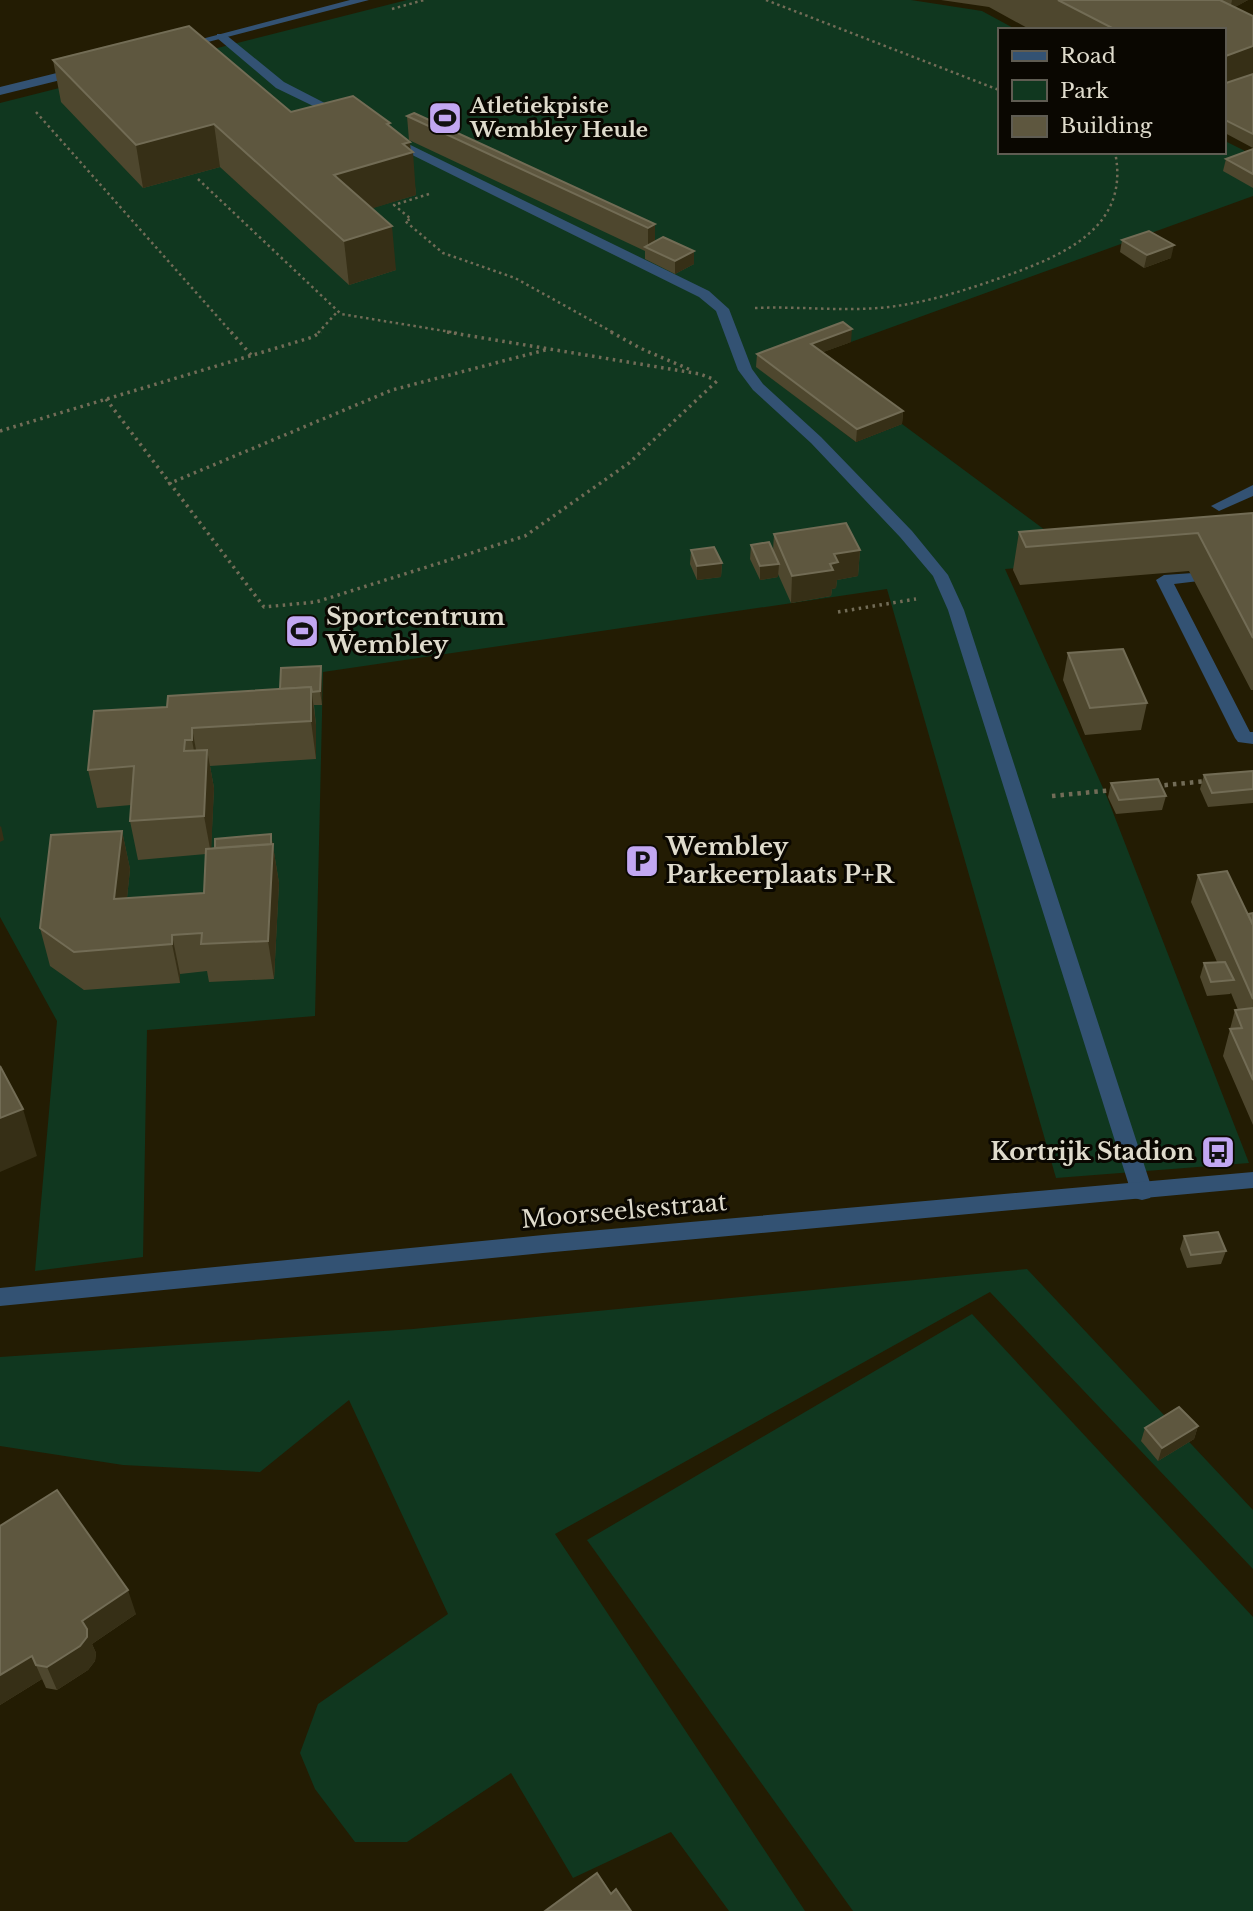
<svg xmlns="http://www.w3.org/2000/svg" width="1253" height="1911" viewBox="0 0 1253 1911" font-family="'Libre Baskerville',serif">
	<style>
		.green { fill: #10371f }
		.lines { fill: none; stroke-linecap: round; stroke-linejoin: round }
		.path-far2 { stroke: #726c57; stroke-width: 2.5; stroke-dasharray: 2.5 3.5; stroke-linecap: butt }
		.path-far1 { stroke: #726c57; stroke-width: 3.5; stroke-dasharray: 2.5 4.5; stroke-linecap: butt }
		.path { stroke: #726c57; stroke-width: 4.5; stroke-dasharray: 3.5 5; stroke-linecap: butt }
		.service { fill: #335273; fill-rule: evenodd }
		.minor { fill: #335273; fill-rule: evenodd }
		.wall { fill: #4e472e }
		.shaded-wall { fill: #362f16 }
		.building { fill: #5e573f; stroke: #726c55; stroke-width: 2 }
		.labels { text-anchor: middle; stroke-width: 6; stroke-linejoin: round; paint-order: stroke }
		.far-poi-label { font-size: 21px; font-weight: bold; fill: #dfdbcc; stroke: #0a0701; text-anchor: start }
		.poi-label { font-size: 24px; font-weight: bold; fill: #dfdbcc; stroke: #0a0701; text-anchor: start }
		.street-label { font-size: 24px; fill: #dfdbcc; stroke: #0a0701 }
	</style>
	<rect width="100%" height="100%" fill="#231c03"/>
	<g class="green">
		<path d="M407 0H911L982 11 1017 30H999V152H1223V140L1253 155V196L851 342 842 335 757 367 856 442 902 424 1088 562 1005 569 1107 797 1249 1163 1056 1178 887 589 323 672 315 1016 147 1030 143 1257 35 1271 57 1021 0 917V103Z"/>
		<path d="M1027 1269 1253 1510V1569L990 1292 555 1534 805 1911H729L671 1832 573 1878 511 1773 407 1842H355L315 1789 300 1753 318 1704 448 1614 349 1400 260 1472 123 1465 0 1446V1357L413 1329Z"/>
		<path d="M972 1314 1253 1617V1911H853L587 1540Z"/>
	</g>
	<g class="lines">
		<g class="path-far2">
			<path d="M766 0 999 90"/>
			<path d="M392 9 424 0"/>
			<path d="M36 112 232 333"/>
			<path d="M198 179 341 314 457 333"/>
			<path d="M429 194 394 205 411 219 405 221 443 253 515 278 614 333"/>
			<path d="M755 308C800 306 845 312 889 307 929 302 966 290 1003 277 1061 256 1131 229 1115 152"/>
			<path d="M318 333 338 311"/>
		</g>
		<g class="path-far1">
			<path d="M231 332 252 356"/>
			<path d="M447 332 700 374 713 379"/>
			<path d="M611 332 640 348 693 371"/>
			<path d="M106 399 264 607 316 602 525 536 629 463 717 381"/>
			<path d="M0 431 313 337 321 332"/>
			<path d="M168 484 392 390 549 349"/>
			<path d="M838 612 916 599"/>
		</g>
		<g class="path">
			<path d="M1156 786 1207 781"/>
			<path d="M1052 796 1113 790"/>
		</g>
		<g class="service">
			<path d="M217 34H225L284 82 348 115 338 118 276 88 217 38Z"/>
			<path d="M81 67 85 68V74L0 95V87Z"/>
			<path d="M388 134 709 291 729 309 752 369 763 384 821 437 912 531 948 575 964 610 1153 1192 1150 1198 1142 1200 1134 1198 1131 1192 948 610 933 576 900 537 811 443 753 390 738 370 716 311 699 297 384 141 382 138Z"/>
			<path d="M1253 485V496L1219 511 1211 506Z"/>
			<path d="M1193 573 1199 575 1201 578 1199 581 1174 584 1250 732H1253V744L1238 742 1235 738 1156 580 1164 575Z"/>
		</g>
		<g class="minor">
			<path d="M350 0H369L181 49 175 46Z"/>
			<path d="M1253 1172V1188L543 1253 0 1306V1288L543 1235Z"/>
		</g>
	</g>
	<g class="wall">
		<path d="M941 0H1248L1235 7 1253 16V148L1223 132V30H1031L989 7Z"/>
		<path d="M53 60 291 112 391 126 411 150 416 195 372 208 396 270 349 285 220 167 143 188 61 102Z"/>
		<path d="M407 116 655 224V241L694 251V264L675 274 645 259V251L409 140Z"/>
		<path d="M1253 149V188L1223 171 1226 159Z"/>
		<path d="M1122 240 1171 258 1144 268 1120 252Z"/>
		<path d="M851 342 823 352 903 411 902 424 856 442 756 367 757 354Z"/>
		<path d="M1253 513V690H1251L1189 571 1020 585 1013 570 1019 532Z"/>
		<path d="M774 534 860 550 858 576 837 580 836 588 832 589 831 596 791 603 778 574V577L760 580 750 559 751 545 773 551Z"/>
		<path d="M691 550 722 563 721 577 697 580 690 564Z"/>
		<path d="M1068 653 1147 703 1141 730 1085 735 1063 680Z"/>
		<path d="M321 666 322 680V705H314L316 725V759L210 766 214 788 211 848 271 834 279 883 274 979 209 982 207 971 180 974V983L84 990 50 966 40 928 122 831 130 869 127 898 204 893 206 854 138 860 130 821 131 805 97 808 88 770 167 707 280 689Z"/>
		<path d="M1253 771V803L1208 807 1200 789 1204 775Z"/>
		<path d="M1111 783 1166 796 1162 810 1116 814 1108 797Z"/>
		<path d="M1198 875 1248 914 1253 913V1125L1223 1056 1235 1010H1238L1231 993 1230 994 1207 996 1200 977 1204 963 1217 962 1191 902Z"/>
		<path d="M1184 1236 1226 1251 1221 1264 1187 1268 1180 1249Z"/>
		<path d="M1198 1426 1194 1439 1158 1461 1141 1441 1145 1428Z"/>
		<path d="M0 1526 136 1614 92 1644 96 1653 95 1661 88 1670 57 1690 46 1688 42 1679 0 1705Z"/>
	</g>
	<g class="shaded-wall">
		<path d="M1232 0H1248L1230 10Z"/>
		<path d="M1253 46V85L1223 95V57Z"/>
		<path d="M390 123 393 158 403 144 410 142 411 153 413 152 416 195 338 219 334 175 387 124Z"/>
		<path d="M214 124 220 167 143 188 136 145Z"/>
		<path d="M655 224V249L648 248V228Z"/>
		<path d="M392 226 396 270 349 285 344 241Z"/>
		<path d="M1174 245 1171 258 1144 268 1147 255Z"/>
		<path d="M694 251V264L675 274V261Z"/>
		<path d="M852 329 851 342 810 357 811 344Z"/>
		<path d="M903 411 902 424 856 442 857 429Z"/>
		<path d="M860 550 858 576 837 580 836 588 832 589 831 596 791 603 792 576 830 564 834 554Z"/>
		<path d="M722 563 721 577 697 580V566Z"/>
		<path d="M779 564 778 577 760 580V566Z"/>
		<path d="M321 666 322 680V705L320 691Z"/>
		<path d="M311 687 316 725V759L311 721Z"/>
		<path d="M192 728 199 766V778L192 740Z"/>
		<path d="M207 750 214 788 211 854 204 816Z"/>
		<path d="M1 826 4 840 0 842V827Z"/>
		<path d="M122 831 130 869 123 937 114 899Z"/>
		<path d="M271 834 279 883 274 979 268 941Z"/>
		<path d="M172 935 180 974V983L172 944Z"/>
		<path d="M23 1109 37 1156 0 1172V1118Z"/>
		<path d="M1198 1426 1194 1439 1158 1461 1162 1448Z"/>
		<path d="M128 1590 136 1614 92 1644 96 1653 95 1661 88 1670 57 1690 47 1667 82 1621Z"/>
		<path d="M32 1656 42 1679 0 1705V1675Z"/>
	</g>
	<g class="building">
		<path d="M1058 0H1220L1253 16V46L1223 57V30H1116Z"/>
		<path d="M189 26 291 112 353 96 390 123 387 124 410 142 403 144 413 152 334 175 392 226 344 241 214 124 136 145 53 60Z"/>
		<path d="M1253 74V134L1223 119V84Z"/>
		<path d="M414 113 655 224 648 228 407 116Z"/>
		<path d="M1253 149V174L1226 159Z"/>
		<path d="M1149 231 1174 245 1147 255 1122 240Z"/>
		<path d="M663 237 694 251 675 261 645 247Z"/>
		<path d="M843 322 852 329 811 344 903 411 857 429 757 354Z"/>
		<path d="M1253 513V638L1198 533 1026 547 1019 532Z"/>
		<path d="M846 523 860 550 834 554 838 562 830 564 833 570 792 576 774 534Z"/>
		<path d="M769 542 779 564 760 566 751 545Z"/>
		<path d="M714 547 722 563 697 566 691 550Z"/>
		<path d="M1123 649 1147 703 1090 708 1068 653Z"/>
		<path d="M321 666 320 691 312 692 311 687 280 689 281 668Z"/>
		<path d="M311 687V721L192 728V740H185L184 751 207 750 204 816 130 821 134 766 88 770 94 711 167 707 168 696Z"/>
		<path d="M1253 771V789L1212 793 1204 775Z"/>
		<path d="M1158 779 1166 796 1119 800 1111 783Z"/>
		<path d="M122 831 114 899 204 893 206 849 273 844 268 941 201 944 202 933 172 935V944L74 952 40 928 51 835Z"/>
		<path d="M271 834V844L215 848V839Z"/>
		<path d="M1227 871 1253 925V999L1198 875Z"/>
		<path d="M1253 913V925L1248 914Z"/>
		<path d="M1225 962 1234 980 1211 982 1204 963Z"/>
		<path d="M1253 1008V1080L1230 1029 1242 1028 1235 1010Z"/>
		<path d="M0 1066 23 1109 0 1118Z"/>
		<path d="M1218 1232 1226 1251 1191 1255 1184 1236Z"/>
		<path d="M1179 1407 1198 1426 1162 1448 1145 1428Z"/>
		<path d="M57 1490 128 1590 82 1621 87 1629V1637L80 1646 47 1667 36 1665 32 1656 0 1675V1526Z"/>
		<path d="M597 1873 611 1894 616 1889 631 1911H545Z"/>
	</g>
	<defs>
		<g id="stadium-square" transform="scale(1.75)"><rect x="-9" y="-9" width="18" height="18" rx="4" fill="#c2a7f2" stroke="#0a0701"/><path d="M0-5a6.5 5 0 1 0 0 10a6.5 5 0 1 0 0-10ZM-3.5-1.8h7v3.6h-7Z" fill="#111"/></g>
		<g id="parking-square" transform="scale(1.75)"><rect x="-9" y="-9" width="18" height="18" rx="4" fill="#c2a7f2" stroke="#0a0701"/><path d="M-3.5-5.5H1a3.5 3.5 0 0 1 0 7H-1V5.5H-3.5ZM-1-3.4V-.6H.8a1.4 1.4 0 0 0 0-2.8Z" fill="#111"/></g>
		<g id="bus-square" transform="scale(1.75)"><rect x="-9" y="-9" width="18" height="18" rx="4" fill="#c2a7f2" stroke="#0a0701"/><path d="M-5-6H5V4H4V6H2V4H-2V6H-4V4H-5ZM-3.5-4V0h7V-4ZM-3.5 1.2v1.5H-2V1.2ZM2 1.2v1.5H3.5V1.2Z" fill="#111"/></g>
	</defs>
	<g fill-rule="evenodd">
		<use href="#stadium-square" x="445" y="118"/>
		<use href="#stadium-square" x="302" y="631"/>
		<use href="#parking-square" x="642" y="861"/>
		<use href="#bus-square" x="1218" y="1152"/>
	</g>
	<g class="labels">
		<g class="far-poi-label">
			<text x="470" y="113">Atletiekpiste<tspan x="470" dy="24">Wembley Heule</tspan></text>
		</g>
		<g class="poi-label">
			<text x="326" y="625">Sportcentrum<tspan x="326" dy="28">Wembley</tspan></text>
			<text x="666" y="855">Wembley<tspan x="666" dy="28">Parkeerplaats P+R</tspan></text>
			<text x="1194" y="1160" text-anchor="end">Kortrijk Stadion</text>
		</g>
		<g class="street-label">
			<text transform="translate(624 1211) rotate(-5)" y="8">Moorseelsestraat</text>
		</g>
	</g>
	<rect x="998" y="28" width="228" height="126" fill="#0a0701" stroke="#5f5c52" stroke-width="2"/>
	<rect x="1012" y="51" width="35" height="10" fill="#335273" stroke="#5f5c52" stroke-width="2"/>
	<text x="1060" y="63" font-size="21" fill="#dfdbcc">Road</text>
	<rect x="1012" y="80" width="35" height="21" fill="#10371f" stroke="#5f5c52" stroke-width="2"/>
	<text x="1060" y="98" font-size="21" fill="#dfdbcc">Park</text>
	<rect x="1012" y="116" width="35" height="21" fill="#5e573f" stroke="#5f5c52" stroke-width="2"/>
	<text x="1060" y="133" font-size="21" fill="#dfdbcc">Building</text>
</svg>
